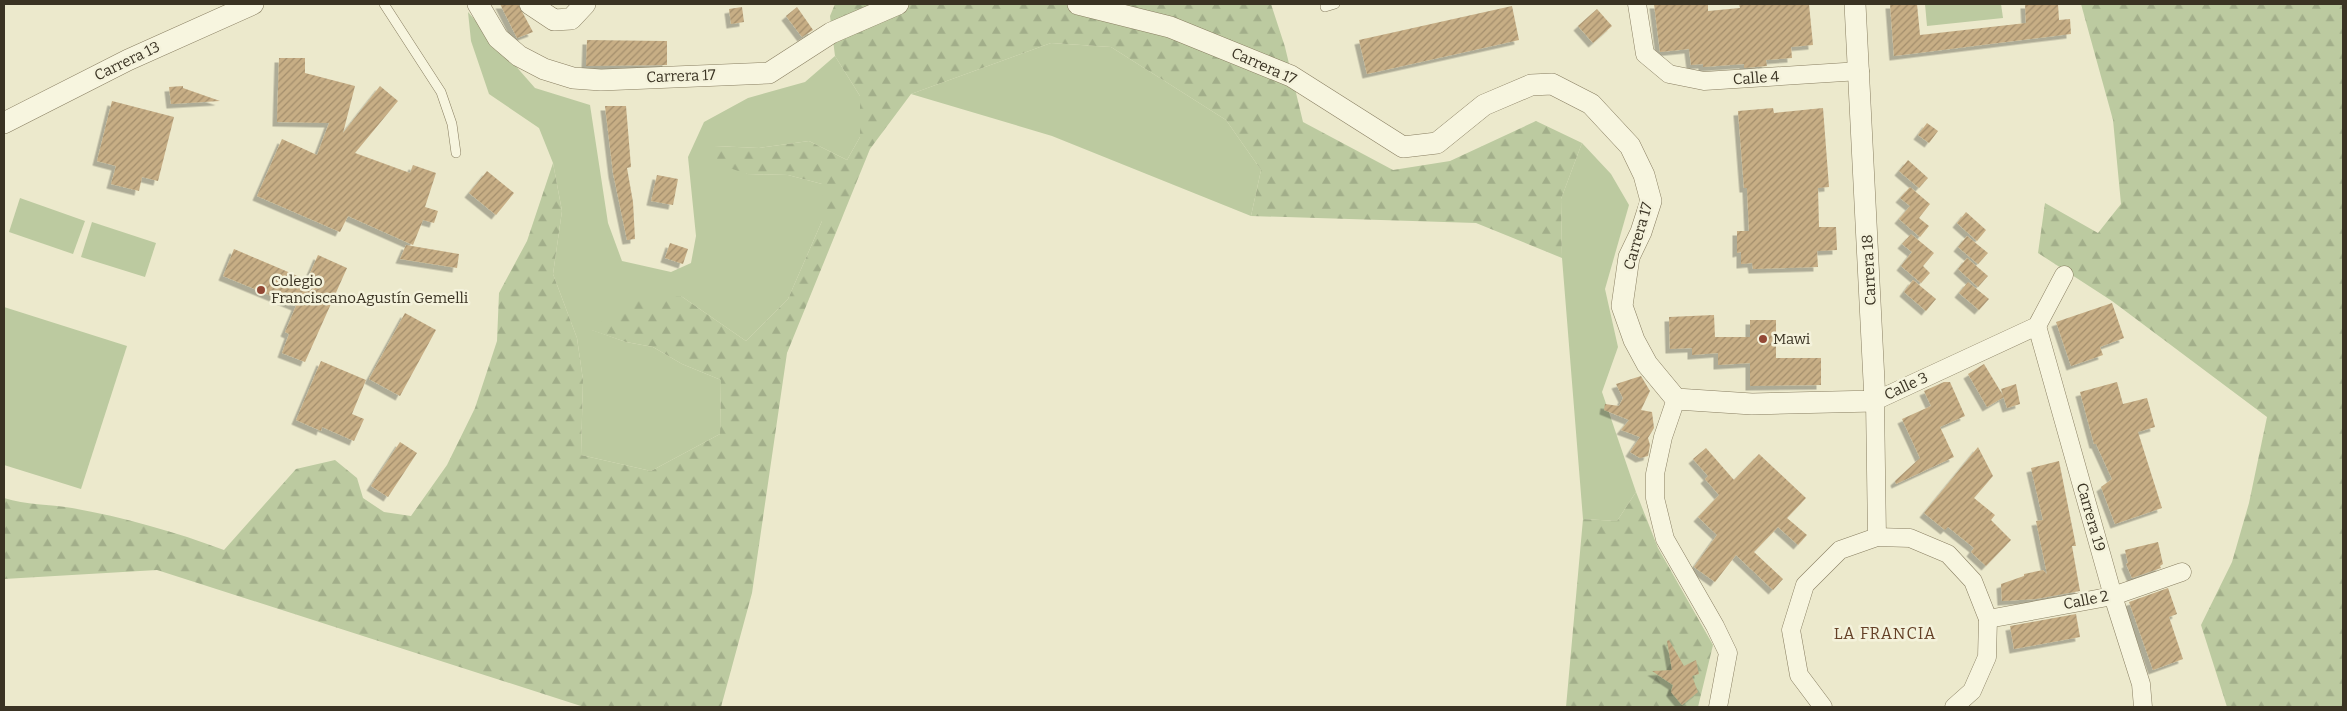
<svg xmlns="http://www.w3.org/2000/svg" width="2347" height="711" viewBox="0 0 2347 711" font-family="Bitter,serif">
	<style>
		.green { fill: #bccaa0 }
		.forest { fill: url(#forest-firs) }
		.building { fill: url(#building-hatch); filter: url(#shadow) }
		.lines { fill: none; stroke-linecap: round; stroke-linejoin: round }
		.service-casing { stroke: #887e61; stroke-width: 10 }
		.minor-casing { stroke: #887e61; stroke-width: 19 }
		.tertiary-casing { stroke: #887e61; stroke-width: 22 }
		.service { stroke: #f7f5df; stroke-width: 9 }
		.minor { stroke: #f7f5df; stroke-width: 18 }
		.tertiary { stroke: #f7f5df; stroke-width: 21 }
		.poi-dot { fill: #934835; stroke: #f4f2db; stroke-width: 2 }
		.labels { text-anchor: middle; stroke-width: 5; stroke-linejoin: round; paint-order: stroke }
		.street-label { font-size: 15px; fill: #3a3323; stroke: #f4f2db }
		.poi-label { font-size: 15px; fill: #3a3323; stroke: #f4f2db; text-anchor: start }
		.neighbourhood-label { font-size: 16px; letter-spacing: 1px; fill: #633f25; stroke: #f4f2db }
	</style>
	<defs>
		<pattern id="forest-firs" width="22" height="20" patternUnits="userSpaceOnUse" patternTransform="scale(1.25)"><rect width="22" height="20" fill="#bccaa0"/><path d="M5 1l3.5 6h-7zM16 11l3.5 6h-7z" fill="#a2ae8a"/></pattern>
		<pattern id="building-hatch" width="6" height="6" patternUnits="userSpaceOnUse" patternTransform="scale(1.25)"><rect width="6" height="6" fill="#c7ae85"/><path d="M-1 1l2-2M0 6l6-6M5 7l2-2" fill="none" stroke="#a38e6c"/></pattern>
		<filter id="shadow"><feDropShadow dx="-4.5" dy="4.5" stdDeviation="0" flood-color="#0004"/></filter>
	</defs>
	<rect width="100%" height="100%" fill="#ece9cc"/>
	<g class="green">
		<path d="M1925 4H2001L2003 18 1927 26Z"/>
		<path d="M468 12 535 88 590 105 608 223 622 261 671 272 691 263 696 236 688 157 704 122 748 98 805 82 835 56 860 96V137L847 160 809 141 759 148 715 146 747 174 788 175 822 184V221L788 299 746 341 681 296 592 330 626 342 653 347 682 364 721 380 720 434 651 471 581 455 583 380 577 338 553 274 562 211 553 163 539 128 489 94 471 41Z"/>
		<path d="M1051 43 1111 47 1226 120 1261 170 1251 216 1052 136 911 94Z"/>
		<path d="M1582 143 1611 174 1629 205 1605 289 1618 347 1602 392 1636 492 1617 521 1583 519 1562 258 1561 199Z"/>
		<path d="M20 198 85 221 73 254 9 232Z"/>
		<path d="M92 222 156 243 145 277 81 257Z"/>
		<path d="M4 307 127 346 81 489 4 465Z"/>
	</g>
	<g class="forest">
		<path d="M835 4H1271L1285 47 1303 122 1393 170 1450 161 1536 121 1582 143 1561 199 1562 258 1476 223 1251 216 1261 170 1226 120 1111 47 1051 43 911 94 870 149 787 353 752 593 721 707H584L157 570 4 579V498C26 505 49 504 72 508 123 517 176 532 224 550L296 469 335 460 357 478 363 498 384 512 411 516 447 465 475 408 497 341 499 293 527 241 553 163 562 211 553 274 577 338 583 380 581 455 651 471 720 434 721 380 682 364 653 347 626 342 591 330 629 300 681 296 746 341 788 299 822 221V184L788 175 747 174 718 164 715 146 759 148 809 141 847 160 860 137V96L835 56 830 16Z"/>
		<path d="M2081 4H2343V707H2227L2201 625 2232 562 2249 503 2267 417 2112 301 2038 253 2045 203 2098 233 2121 204 2113 120Z"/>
		<path d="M1636 492 1658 548 1713 645 1698 707H1566L1583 519 1617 521Z"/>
	</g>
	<g class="building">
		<path d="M500 4H518L533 32 517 38Z"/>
		<path d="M1654 4H1708V11L1740 8 1739 4H1809L1813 45 1791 47 1792 58 1766 60 1767 66 1744 68V64L1703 67V64L1691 65 1689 49 1660 52Z"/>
		<path d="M1890 4H1917L1920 35 2026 23 2025 4H2058L2059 20 2070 19 2071 34 1894 56Z"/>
		<path d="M1512 6 1519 40 1367 74 1359 40Z"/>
		<path d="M742 7 744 22 731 24 729 9Z"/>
		<path d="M797 7 813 30 802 37 786 16Z"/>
		<path d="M1597 9 1612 26 1593 43 1578 26Z"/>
		<path d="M587 40 667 41V65L586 66Z"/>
		<path d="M279 58H305V73L355 86 343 133 380 86 398 101 355 153 410 173 413 165 436 173 425 207 438 211 434 223 423 220 413 245 348 216 340 232 257 196 282 139 317 155 329 123 277 122Z"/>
		<path d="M183 86V88L220 101 171 104 169 87Z"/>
		<path d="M112 101 174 117 158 181 142 177 139 191 111 184 116 166 97 161Z"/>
		<path d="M605 106H626L631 167 627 168 633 202 635 239 627 240 613 173Z"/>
		<path d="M1773 108 1774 113 1823 108 1829 187 1818 188 1819 227H1836L1837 250 1817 251 1818 267 1753 269 1752 263 1741 264V252L1737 253V231H1749L1747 188H1744L1738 111Z"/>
		<path d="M1927 123 1938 131 1929 143 1918 135Z"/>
		<path d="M1908 160 1928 178 1919 188 1899 171Z"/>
		<path d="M487 171 514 193 496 215 469 193Z"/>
		<path d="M657 175 678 179 673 205 651 201Z"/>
		<path d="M1910 187 1930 204 1919 218 1929 226 1920 237 1899 219 1910 206 1900 198Z"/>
		<path d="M1966 212 1986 230 1977 241 1957 223Z"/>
		<path d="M1911 234 1934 253 1923 266 1930 273 1921 283 1901 266 1912 252 1902 244Z"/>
		<path d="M1967 236 1988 253 1978 264 1958 247Z"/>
		<path d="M670 243 688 249 683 264 665 258Z"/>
		<path d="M406 245 459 254 457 268 400 259Z"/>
		<path d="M234 249 307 280 318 255 347 268 305 362 282 353 289 334 285 332 296 306 223 276Z"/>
		<path d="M1967 258 1988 276 1978 287 1958 269Z"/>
		<path d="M1913 280 1936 299 1926 311 1904 292Z"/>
		<path d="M1968 282 1989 299 1979 310 1959 293Z"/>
		<path d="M2112 303 2124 338 2100 347 2103 355 2071 366 2056 322Z"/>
		<path d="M405 313 436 330 400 396 369 379Z"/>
		<path d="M1714 315 1715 337H1750V320H1776V358H1821V385L1750 386V363L1718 365V353L1692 355V348L1670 349 1669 317Z"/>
		<path d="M321 361 366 380 352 414 364 419 354 441 322 427 321 431 296 420Z"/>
		<path d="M1984 364 2004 397 1987 407 1968 374Z"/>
		<path d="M1641 376 1650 391 1641 410 1652 412 1654 428 1648 438 1650 445 1648 456 1640 458 1630 452 1640 437 1621 430 1629 420 1604 410 1605 404 1619 406 1623 398 1616 384Z"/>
		<path d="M1944 382H1950L1965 416 1940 427 1954 457 1896 484 1895 481 1920 458 1902 419 1931 406 1924 391Z"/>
		<path d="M2117 382 2123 404 2147 398 2155 427 2138 432 2162 508 2115 524 2101 487 2112 479 2096 444H2094L2080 392Z"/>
		<path d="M2016 384 2020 404 2007 408 2001 389Z"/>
		<path d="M400 442 417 453 388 497 371 486Z"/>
		<path d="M1978 447 1993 476 1974 498 1995 515 1991 520 2011 540 1986 566 1971 552 1974 548 1948 527 1945 530 1924 513Z"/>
		<path d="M1706 448 1734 480 1759 454 1806 498 1787 518 1807 535 1798 545 1778 527 1754 552 1783 579 1773 590 1736 555 1715 582 1694 567 1717 535 1698 517 1719 495 1705 479 1708 476 1693 459Z"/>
		<path d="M2059 461 2076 546H2072L2080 591 2036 599 2002 601 2001 584 2024 576V574L2043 570 2047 574 2036 521 2043 520 2031 468Z"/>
		<path d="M2158 542 2163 564 2160 566 2161 568 2132 578 2126 564 2128 563 2125 550Z"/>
		<path d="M2168 588 2177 614 2169 617 2183 659 2153 670 2129 602Z"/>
		<path d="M2076 614 2080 637 2014 649 2010 626Z"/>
		<path d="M1669 640 1684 666 1696 660 1699 674 1692 676 1698 692 1682 705 1671 692 1673 685 1652 671 1672 670 1667 641Z"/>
	</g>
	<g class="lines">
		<g class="service-casing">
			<g id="service">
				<path d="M384 4 441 92 452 124 456 153"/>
				<path d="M1325 7 1335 4"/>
			</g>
		</g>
		<g class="minor-casing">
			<g id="minor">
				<path d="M1637 4 1645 54 1669 74 1704 81 1860 71"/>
				<path d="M2037 326 2113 596 2141 684 2143 707"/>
				<path d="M1676 399 1663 437 1655 474V498L1665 539 1715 626 1728 653 1718 707"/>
				<path d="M1877 537 1875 401 2037 326 2064 275"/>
				<path d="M1988 619 2113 596 2182 572"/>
				<path d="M1823 707 1799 675 1791 630 1805 585 1840 550 1877 537 1910 538 1948 554 1973 581 1988 619 1987 657 1972 691 1954 707"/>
			</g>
		</g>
		<g class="tertiary-casing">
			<g id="tertiary">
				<path d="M478 4 498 38 519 56 544 69 573 78 601 80 769 73 831 33 898 4"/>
				<path d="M530 4 554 20 571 19 585 4"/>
				<path d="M1078 4 1170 27 1291 76 1403 147 1437 143 1484 105 1531 85 1552 84 1591 104 1630 146 1644 175 1651 201 1641 232 1629 257 1622 306 1634 340 1647 364 1676 399 1752 404 1875 401 1855 4"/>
				<path d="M4 123 128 60 253 4"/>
			</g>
		</g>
		<use href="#service" class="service"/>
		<use href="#minor" class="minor"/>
		<use href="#tertiary" class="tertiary"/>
	</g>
	<g class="poi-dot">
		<circle cx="261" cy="290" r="5"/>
		<circle cx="1763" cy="339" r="5"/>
	</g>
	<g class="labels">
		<g class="street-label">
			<text transform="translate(127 61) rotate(-26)" y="5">Carrera 13</text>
			<text transform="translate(1264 66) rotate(24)" y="5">Carrera 17</text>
			<text transform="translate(681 76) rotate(-2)" y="5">Carrera 17</text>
			<text transform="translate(1756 78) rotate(-4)" y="5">Calle 4</text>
			<text transform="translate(1638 236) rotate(-74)" y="5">Carrera 17</text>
			<text transform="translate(1869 270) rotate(-93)" y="5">Carrera 18</text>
			<text transform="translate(1906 386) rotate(-25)" y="5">Calle 3</text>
			<text transform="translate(2091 517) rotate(74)" y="5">Carrera 19</text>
			<text transform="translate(2086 600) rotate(-11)" y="5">Calle 2</text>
		</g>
		<g class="poi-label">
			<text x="271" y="286">Colegio<tspan x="271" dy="17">FranciscanoAgustín Gemelli</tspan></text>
			<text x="1773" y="344">Mawi</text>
		</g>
		<g class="neighbourhood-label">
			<text x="1885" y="639">LA FRANCIA</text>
		</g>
	</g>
	<rect width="2347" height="711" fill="none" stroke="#3a3323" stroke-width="10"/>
</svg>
